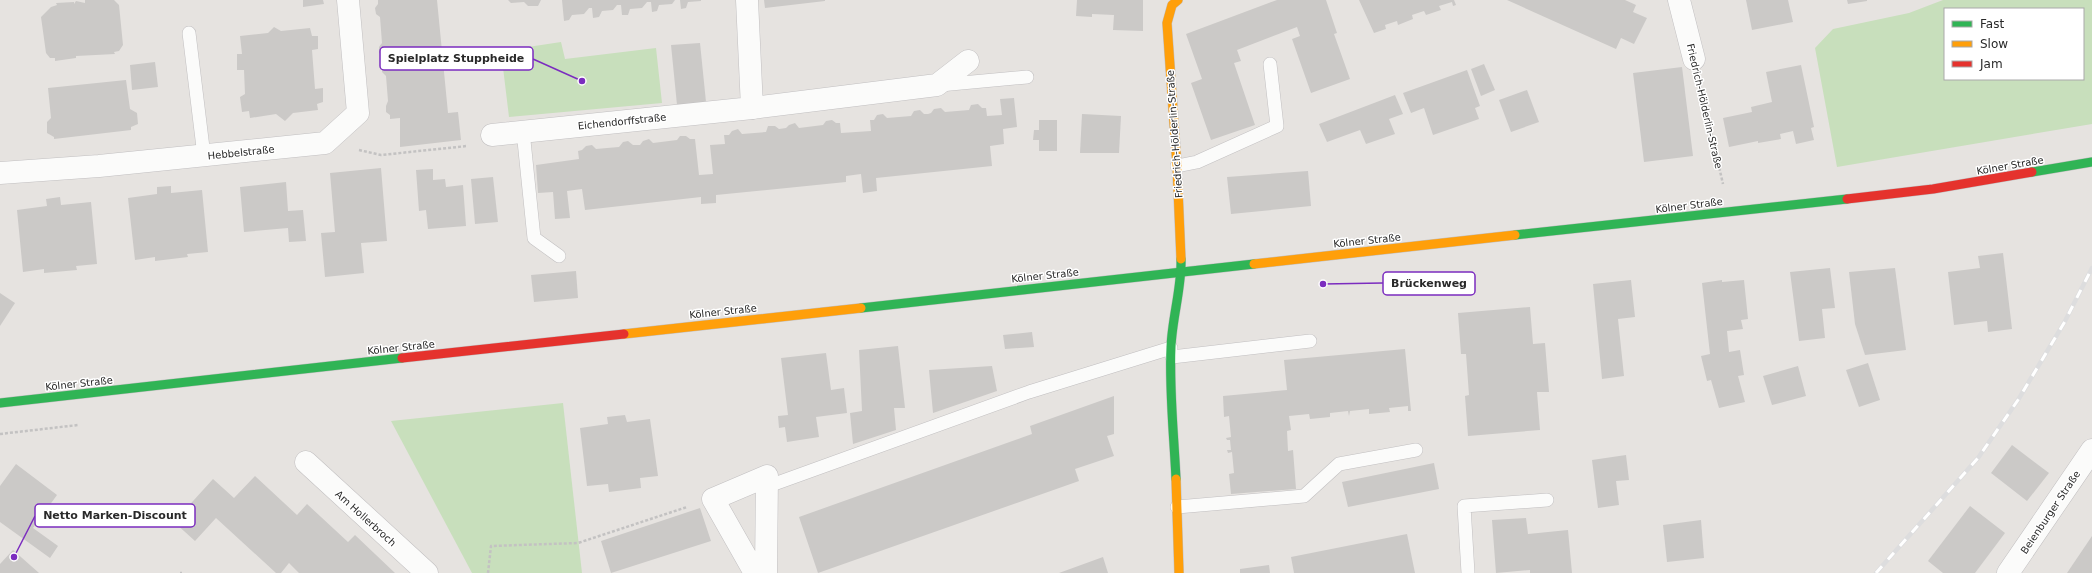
<svg xmlns="http://www.w3.org/2000/svg" width="2092" height="573" viewBox="0 0 2092 573" font-family="'DejaVu Sans',sans-serif">
	<style>
		.green { fill: #c8dfbc; fill-rule: evenodd }
		.building { fill: #cbc9c7 }
		.lines { fill: none; stroke-linecap: round; stroke-linejoin: round }
		.lane-casing { stroke: #c1bfc0; stroke-width: 14 }
		.street-casing { stroke: #c1bfc0; stroke-width: 23 }
		.fast-casing { stroke: #c1bfc0; stroke-width: 10 }
		.slow-casing { stroke: #c1bfc0; stroke-width: 10 }
		.jam-casing { stroke: #c1bfc0; stroke-width: 10 }
		.path { stroke: #c3c2c2; stroke-width: 2.5; stroke-dasharray: 3 2; stroke-linecap: butt }
		.lane { stroke: #fbfbfa; stroke-width: 13 }
		.street { stroke: #fbfbfa; stroke-width: 22 }
		.fast { stroke: #30b455; stroke-width: 9 }
		.slow { stroke: #ff9f0a; stroke-width: 9 }
		.jam { stroke: #e5322d; stroke-width: 9 }
		.rail-casing { stroke: #ddddde; stroke-width: 4.5 }
		.rail { stroke: #fff; stroke-width: 3; stroke-dasharray: 9; stroke-linecap: butt }
		.labels { text-anchor: middle; stroke-width: 3; stroke-linejoin: round; paint-order: stroke }
		.street-label { font-size: 10px; fill: #292929; stroke: #fff }
		.leader { fill: none; stroke: #7b2cbf; stroke-width: 1.5 }
		.callout-dot { fill: #7b2cbf; stroke: #fff; stroke-width: 1.5 }
		.callout { fill: #fff; stroke: #7b2cbf; stroke-width: 1.5 }
		.callout-label { font-size: 11px; text-anchor: middle; font-weight: bold; fill: #292929 }
	</style>
	<rect width="100%" height="100%" fill="#e6e3e0"/>
	<g class="green">
		<path d="M1943 0H2092V124L1837 167 1815 48 1833 29 1909 13ZM1945 9H2083V79H1945Z"/>
		<path d="M561 42 565 59 656 48 662 103 509 117 501 51Z"/>
		<path d="M563 403 582 573H472L391 421Z"/>
	</g>
	<g class="building">
		<path d="M85 0H114L119 5 123 45 119 51 114 52 115 54 76 56V58L55 61V58H50L46 53 41 17 51 7 57 5 56 3 74 2V4L76 1 85 3Z"/>
		<path d="M303 0H323L324 4 303 7Z"/>
		<path d="M378 0H437L448 113 458 112 461 140 400 147V118L390 119V115L386 112V106L388 101 386 76 382 72 384 56 379 53V47L382 43 380 17 376 14 375 8 378 4Z"/>
		<path d="M508 0H541L538 6H528L524 2 511 3Z"/>
		<path d="M562 0H675L672 4 659 5 657 11 652 12 651 2H647L642 8 630 9 628 15H622L621 5H617L613 10 602 11 599 17 593 18 592 8H589L584 14 572 15 569 20 564 21Z"/>
		<path d="M680 0H701V1L688 2 686 8 681 9Z"/>
		<path d="M764 0H825V1L765 8Z"/>
		<path d="M1077 0H1143V31L1113 30 1114 15 1092 14V17L1076 16Z"/>
		<path d="M1277 0H1326L1337 33 1334 34 1350 79 1311 93 1292 39 1300 36 1297 27 1237 50 1241 61 1234 63 1255 125 1211 140 1191 83 1202 79 1186 34Z"/>
		<path d="M1359 0H1454L1456 5 1453 6 1452 2 1439 6 1441 10 1426 15 1424 11 1412 15 1413 19 1398 25 1397 21 1385 25 1386 29 1374 33Z"/>
		<path d="M1507 0H1625L1636 5 1633 12 1647 18 1634 44 1621 38 1616 49Z"/>
		<path d="M1746 0H1788L1793 22 1752 30Z"/>
		<path d="M1847 0H1867V1L1848 4Z"/>
		<path d="M274 27 281 31 310 28 312 36H318V49L312 50 315 89 323 88V102L317 104 318 110 293 113 285 121 276 114 250 118 249 111 242 112 240 97 245 94 244 70H237V54H242L240 36 268 33Z"/>
		<path d="M700 43 706 102 677 105 671 45Z"/>
		<path d="M155 62 158 87 132 90 130 65Z"/>
		<path d="M1484 64 1495 90 1481 96 1471 69Z"/>
		<path d="M1801 65 1814 127 1811 128 1814 140 1796 144 1793 131 1780 134 1781 139 1758 143V141L1729 147 1723 118 1752 112 1751 107 1772 102 1766 72Z"/>
		<path d="M1682 67 1693 156 1644 162 1633 73Z"/>
		<path d="M1467 70 1480 106 1475 108 1479 119 1433 135 1424 108 1411 113 1403 93Z"/>
		<path d="M126 80 130 109 137 113 138 124 131 127V130L54 139V137L47 133V122L51 118 48 88Z"/>
		<path d="M1527 90 1539 122 1511 132 1499 100Z"/>
		<path d="M1395 95 1403 114 1389 119 1395 134 1366 144 1360 130 1327 142 1319 124Z"/>
		<path d="M1014 98 1017 127 1003 129 1004 144 990 146 992 166 876 178 877 191 863 193 861 174 846 176V182L716 195V203L701 204V197L585 210 582 189 567 191 570 218 555 219 553 192 538 193 536 165 579 159 578 151 582 150 586 146 592 145 596 149 607 148 619 147 623 142 628 141 633 145H640L643 141 649 139 653 143 677 140 680 136H686L690 139H695L699 175 713 174 710 145 725 144 724 135H729L732 131 738 129 742 134 766 132 768 126H775L779 129 786 128 789 125 795 123 799 128 823 125 826 121 832 120 836 123H840L841 133 871 131 870 120H874L877 115 883 114 887 118 911 116 914 111 920 110 924 114H928L931 113 934 109 941 108 945 112 969 110 971 105 978 104 982 108H986L987 116 1002 115 1000 99Z"/>
		<path d="M1082 114 1121 116 1119 153H1080Z"/>
		<path d="M1039 120H1057V151H1039V140H1033L1034 130H1039Z"/>
		<path d="M381 168 387 241 361 243 364 273 325 277 321 233 335 232 330 173Z"/>
		<path d="M433 169V180L445 179 446 187 463 185 466 226 428 229 426 210 419 211 416 170Z"/>
		<path d="M1308 171 1311 206 1231 214 1227 177Z"/>
		<path d="M493 177 498 222 475 224 471 179Z"/>
		<path d="M286 182 288 211 303 210 306 241 289 242 288 228 244 232 240 187Z"/>
		<path d="M171 186V193L202 190 208 252 187 254 188 257 155 261V257L135 260 128 198 157 194V187Z"/>
		<path d="M60 197 61 205 91 202 97 264 76 266 77 270 44 273V269L23 272 17 210 47 206 46 199Z"/>
		<path d="M2003 253 2012 329 1988 332 1987 321 1954 325 1948 272 1980 268 1978 256Z"/>
		<path d="M1830 268 1835 308 1822 309 1825 338 1799 341 1790 272Z"/>
		<path d="M1895 268 1906 350 1865 355 1855 324 1849 272Z"/>
		<path d="M576 271 578 298 534 302 531 275Z"/>
		<path d="M1631 280 1635 317 1618 319 1624 376 1602 379 1593 284Z"/>
		<path d="M1722 280V282L1744 280 1748 319 1741 320 1743 329 1727 331 1729 352 1740 350 1744 375 1738 376 1745 402 1719 408 1711 380 1707 381 1701 356 1710 354 1702 283Z"/>
		<path d="M0 293 15 303 0 326Z"/>
		<path d="M1530 307 1533 344 1545 343 1549 392H1537L1540 430 1468 436 1465 396 1469 395 1466 354H1461L1458 313Z"/>
		<path d="M1032 332 1034 347 1005 349 1003 335Z"/>
		<path d="M898 346 905 408H894L896 430 853 444 850 413 862 411 859 350Z"/>
		<path d="M1405 349 1411 411H1408V406L1389 408 1390 412 1369 414V409L1350 411 1349 416 1348 411 1330 413V417L1310 419 1309 414 1289 416 1291 430 1287 431 1288 451 1293 450 1296 489 1231 494 1229 474 1234 473 1232 452 1228 453 1227 450H1231L1230 440H1227L1226 438 1231 437 1229 416 1224 417 1223 396 1287 390 1284 360Z"/>
		<path d="M826 353 831 390 844 388 847 413 816 417 819 437 787 442 785 427 779 428 778 416 788 415 781 358Z"/>
		<path d="M1868 363 1880 400 1859 407 1846 370Z"/>
		<path d="M992 366 997 391 933 413 929 370Z"/>
		<path d="M1798 366 1806 396 1772 405 1763 376Z"/>
		<path d="M1114 396V434L1107 436 1114 456 1075 469 1079 481 818 573 799 517 1032 434 1030 426Z"/>
		<path d="M625 415 627 422 650 419 658 476 640 478 641 488 609 492 608 484 587 486 580 428 608 424 607 417Z"/>
		<path d="M2012 445 2049 473 2027 501 1991 473Z"/>
		<path d="M1626 455 1629 480 1616 481 1619 505 1598 508 1592 460Z"/>
		<path d="M1434 463 1439 489 1348 507 1342 482Z"/>
		<path d="M16 464 57 495 33 528 58 546 50 558 0 522V486Z"/>
		<path d="M255 476 297 515 307 504 348 542 355 535 395 573H299L289 563 281 573H276L216 518 195 541 174 522 213 479 234 498Z"/>
		<path d="M1970 506 2005 533 1975 573H1943L1928 561Z"/>
		<path d="M700 508 711 541 611 573 601 541Z"/>
		<path d="M1526 518 1528 534 1568 530 1572 573H1530V570L1496 573 1492 520Z"/>
		<path d="M1701 520 1704 558 1667 562 1663 525Z"/>
		<path d="M1407 534 1415 573H1294L1291 557Z"/>
		<path d="M2092 536V573H2067Z"/>
		<path d="M13 550 39 573H0V564Z"/>
		<path d="M1103 557 1108 573H1059Z"/>
		<path d="M1269 565 1270 573H1240V569Z"/>
	</g>
	<g class="lines">
		<g class="lane-casing">
			<g id="lane">
				<path d="M189 33 204 156"/>
				<path d="M940 85 1027 77"/>
				<path d="M523 131 534 238 559 256"/>
				<path d="M1177 166 1197 162 1277 126 1270 64"/>
				<path d="M1172 357 1310 341"/>
				<path d="M766 487 1029 392 1171 348"/>
				<path d="M1177 507 1304 496 1339 464 1416 450"/>
				<path d="M1468 573 1464 506 1547 500"/>
			</g>
		</g>
		<g class="street-casing">
			<g id="street">
				<path d="M1679 0 1694 59"/>
				<path d="M752 108 937 85 968 61"/>
				<path d="M492 135 752 108 747 0"/>
				<path d="M0 173 99 166 325 143 358 113 348 0"/>
				<path d="M306 462 427 573"/>
				<path d="M755 573 713 499 767 476 766 573"/>
				<path d="M2008 573 2092 450"/>
			</g>
		</g>
		<g class="fast-casing">
			<g id="fast">
				<path d="M2032 172 2092 162"/>
				<path d="M1515 235 1847 199"/>
				<path d="M861 308 1254 264"/>
				<path d="M0 403 402 358"/>
				<path d="M1176 479C1174 436 1169 390 1171 347 1172 318 1182 287 1181 259"/>
			</g>
		</g>
		<g class="slow-casing">
			<g id="slow">
				<path d="M1178 0 1172 5 1167 23 1177 166 1181 259"/>
				<path d="M1254 264 1515 235"/>
				<path d="M624 334 861 308"/>
				<path d="M1176 479 1179 573"/>
			</g>
		</g>
		<g class="jam-casing">
			<g id="jam">
				<path d="M1847 199 1933 189 2032 172"/>
				<path d="M402 358 624 334"/>
			</g>
		</g>
		<g class="path">
			<path d="M1700 85 1723 184"/>
			<path d="M359 150 381 155 467 146"/>
			<path d="M0 434 78 425"/>
			<path d="M180 573H182"/>
			<path d="M488 573 491 546 578 543 687 507"/>
		</g>
		<use href="#lane" class="lane"/>
		<use href="#street" class="street"/>
		<use href="#fast" class="fast"/>
		<use href="#slow" class="slow"/>
		<use href="#jam" class="jam"/>
		<g class="rail-casing">
			<path id="rail" d="M1876 573 1978 458 2018 400 2064 323 2092 268"/>
		</g>
		<use href="#rail" class="rail"/>
	</g>
	<g class="labels">
		<g class="street-label">
			<text transform="translate(1705 106) rotate(77)" y="4">Friedrich-Hölderlin-Straße</text>
			<text transform="translate(622 121) rotate(-6)" y="4">Eichendorffstraße</text>
			<text transform="translate(1174 134) rotate(-94)" y="4">Friedrich-Hölderlin-Straße</text>
			<text transform="translate(241 152) rotate(-6)" y="4">Hebbelstraße</text>
			<text transform="translate(2010 165) rotate(-10)" y="4">Kölner Straße</text>
			<text transform="translate(1689 205) rotate(-7)" y="4">Kölner Straße</text>
			<text transform="translate(1367 240) rotate(-6)" y="4">Kölner Straße</text>
			<text transform="translate(1045 275) rotate(-6)" y="4">Kölner Straße</text>
			<text transform="translate(723 311) rotate(-6)" y="4">Kölner Straße</text>
			<text transform="translate(401 347) rotate(-6)" y="4">Kölner Straße</text>
			<text transform="translate(79 383) rotate(-6)" y="4">Kölner Straße</text>
			<text transform="translate(2050 512) rotate(-56)" y="4">Beienburger Straße</text>
			<text transform="translate(366 518) rotate(42)" y="4">Am Hollerbroch</text>
		</g>
	</g>
	<path class="leader" d="M582 81L533 59M1323 284L1383 283M14 557L35 516"/>
	<g class="callout-dot">
		<circle cx="582" cy="81" r="4"/>
		<circle cx="1323" cy="284" r="4"/>
		<circle cx="14" cy="557" r="4"/>
	</g>
	<g class="callout">
		<rect x="380" y="47" width="153" height="23" rx="4"/>
		<rect x="1383" y="272" width="92" height="23" rx="4"/>
		<rect x="35" y="504" width="160" height="23" rx="4"/>
	</g>
	<g class="callout-label">
		<text x="456" y="62">Spielplatz Stuppheide</text>
		<text x="1429" y="287">Brückenweg</text>
		<text x="115" y="519">Netto Marken-Discount</text>
	</g>
	<rect x="1944" y="8" width="140" height="72" fill="#ffffff" stroke="#a9a9a9"/>
	<rect x="1952" y="21" width="20" height="6" fill="#30b455" stroke="#a9a9a9"/>
	<text x="1980" y="28" font-size="12" fill="#292929">Fast</text>
	<rect x="1952" y="41" width="20" height="6" fill="#ff9f0a" stroke="#a9a9a9"/>
	<text x="1980" y="48" font-size="12" fill="#292929">Slow</text>
	<rect x="1952" y="61" width="20" height="6" fill="#e5322d" stroke="#a9a9a9"/>
	<text x="1980" y="68" font-size="12" fill="#292929">Jam</text>
</svg>
